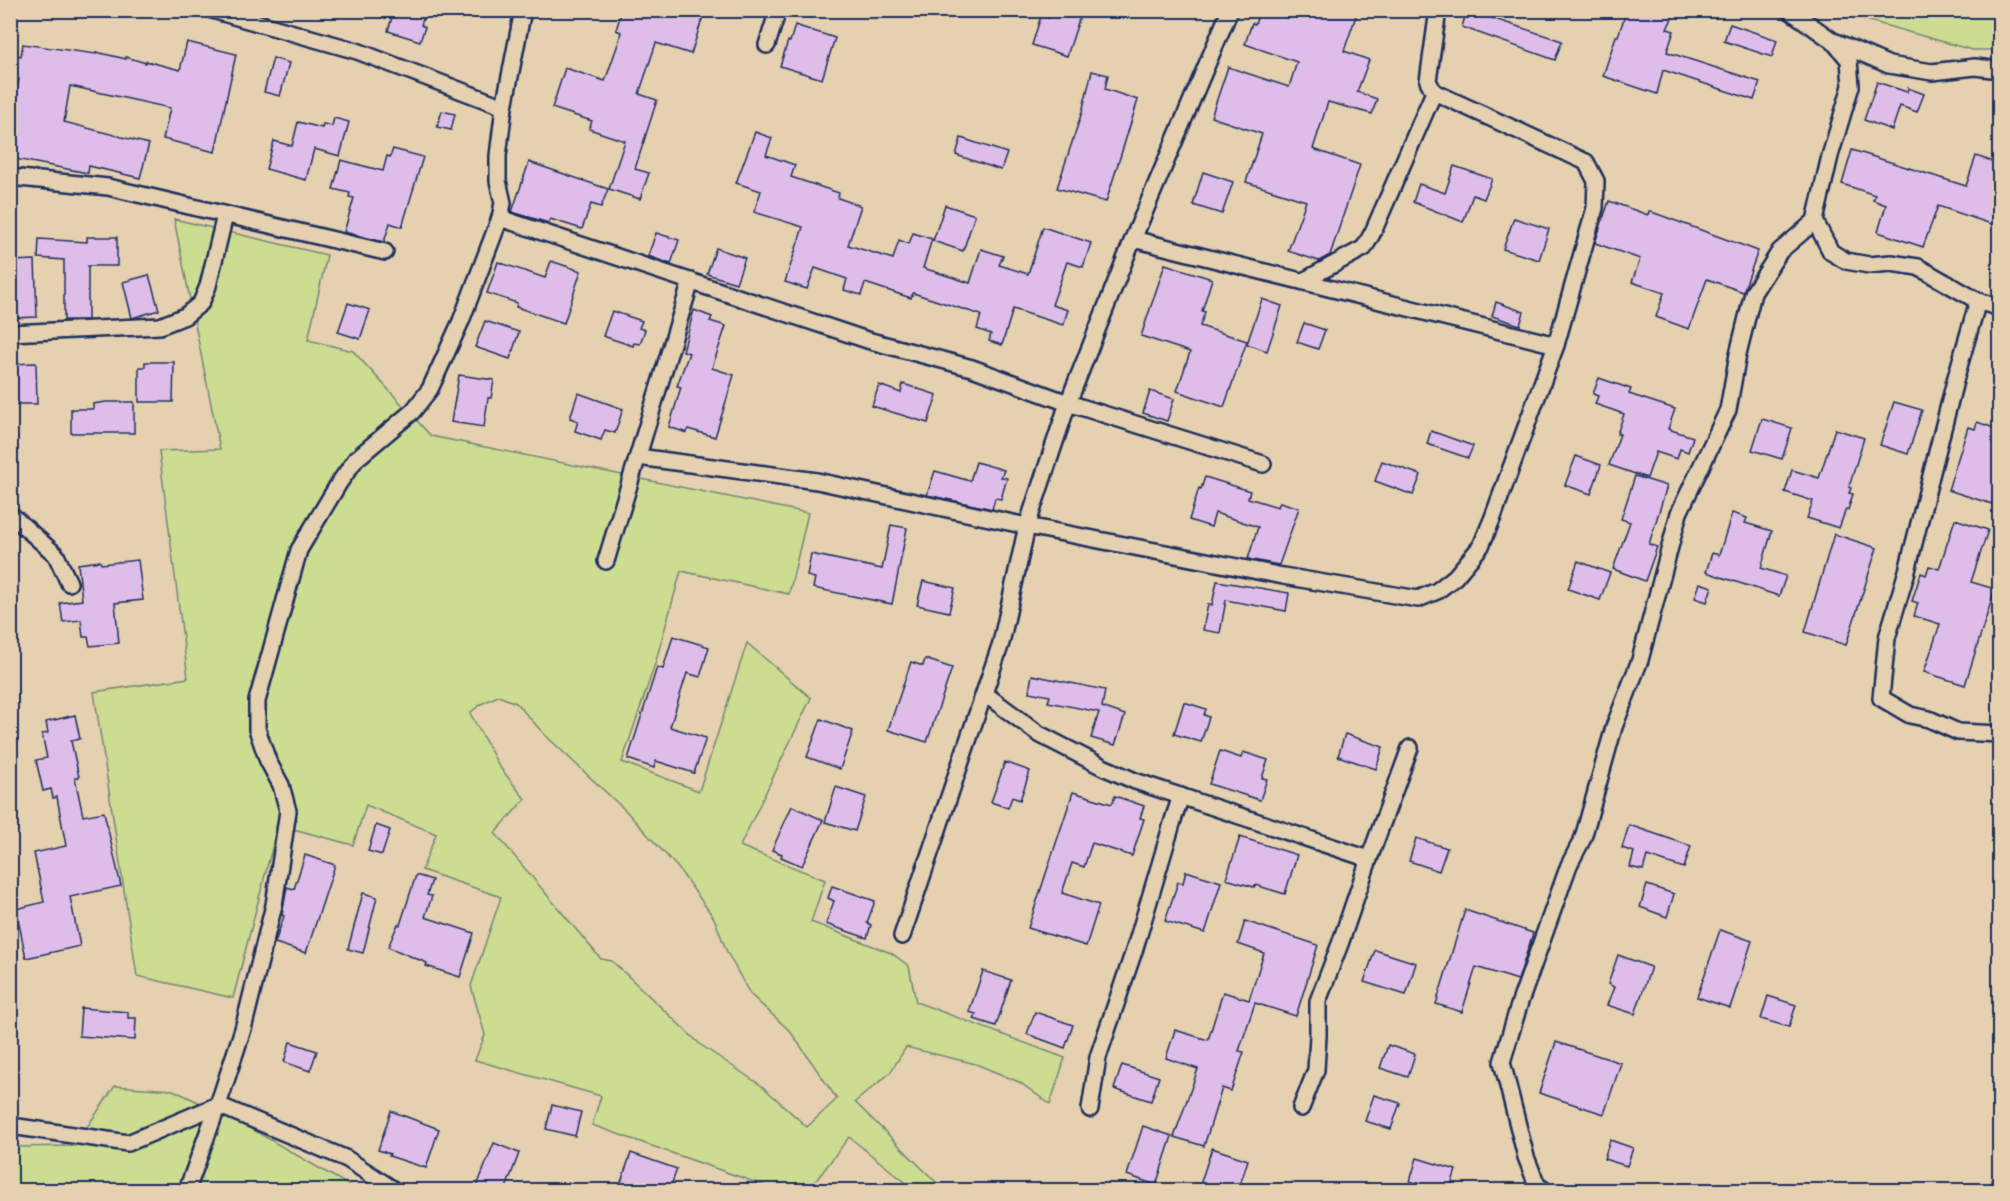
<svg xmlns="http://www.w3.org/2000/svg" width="2010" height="1201" viewBox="0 0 2010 1201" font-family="Kalam,sans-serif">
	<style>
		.grass { fill: #ccdc90; stroke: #748677; stroke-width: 1.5; fill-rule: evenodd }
		.building { fill: #dfbde9; stroke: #1b2f5e; stroke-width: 1.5 }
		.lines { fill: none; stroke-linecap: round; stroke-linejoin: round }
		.minor-casing { stroke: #1b2f5e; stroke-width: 20 }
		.minor { stroke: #e5d0af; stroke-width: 15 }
	</style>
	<rect width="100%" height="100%" fill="#e5d0af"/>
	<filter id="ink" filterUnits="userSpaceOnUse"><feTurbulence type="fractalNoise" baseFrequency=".0167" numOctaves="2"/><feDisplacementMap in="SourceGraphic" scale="12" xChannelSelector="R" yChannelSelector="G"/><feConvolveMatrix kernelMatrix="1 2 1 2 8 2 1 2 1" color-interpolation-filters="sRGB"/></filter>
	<g filter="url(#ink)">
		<g class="grass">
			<path d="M1861 11H1999V50H1972L1859 18Z"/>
			<path d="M174 219 327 255 308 340 353 351 431 436 808 513 789 594 681 571 655 664 622 762 699 791 747 643 811 698 740 846 825 880 811 922 891 953 909 966 916 1002 1065 1058 1050 1104 1019 1082 976 1064 906 1047 890 1073 855 1102 944 1190H915L849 1137 809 1190H777L592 1125 601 1096 475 1060 485 1035 471 986 501 897 422 870 436 834 366 805 353 845 278 825 233 998 137 976 94 692 188 678 159 451 220 449ZM498 696 516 703 545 735 626 811 678 868 714 918 727 952 750 994 790 1031 837 1099 807 1127 762 1086 701 1045 612 961 601 959 495 833 525 799 499 766 470 713 481 704Z"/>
			<path d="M115 1086 173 1090 236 1120 357 1190H11L10 1145 12 1147 74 1146Z"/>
		</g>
		<g class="building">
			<path d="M394 10H426L421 25 425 27 420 41 388 31Z"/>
			<path d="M622 10H705L691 54 656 43 639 94 657 100 635 169 649 173 640 199 609 189 625 141 589 129 592 121 552 108 565 68 605 81 619 41 621 32 616 30Z"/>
			<path d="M1051 10H1082L1067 56 1032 45 1041 16 1049 18Z"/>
			<path d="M1260 10H1358L1344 51 1369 60 1357 92 1377 99 1372 114 1328 102 1313 149 1360 165 1330 255 1319 261 1288 251 1306 201 1246 182 1262 134 1211 117 1228 67 1289 87 1297 62 1245 44 1252 23 1255 24Z"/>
			<path d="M1467 10 1562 41 1555 60 1462 27Z"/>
			<path d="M1627 10H1676L1667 29 1674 31 1667 52 1760 82 1754 100 1663 70 1657 94 1603 76 1616 36H1618Z"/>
			<path d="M1730 24 1777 40 1772 57 1724 41Z"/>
			<path d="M795 25 835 38 822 79 780 66 788 41 790 42Z"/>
			<path d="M187 42 236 54 215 152 163 139 170 108 70 86 64 122 149 144 140 178 89 166 88 173 10 158V132L19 79 10 77V54L21 56 23 44 96 54V52L126 59V57L146 63V61L180 70Z"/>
			<path d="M273 58 289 63 280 96 264 92Z"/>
			<path d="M1092 71 1108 75 1105 89 1138 100 1106 202 1057 188 1082 112Z"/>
			<path d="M1877 82 1907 92 1908 88 1924 94 1917 112 1900 106 1892 130 1864 120Z"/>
			<path d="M442 111 455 114 451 130 437 127Z"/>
			<path d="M334 118 349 122 340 156 314 149 306 180 266 169 274 141 292 146 298 122 322 128 323 124 332 126Z"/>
			<path d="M755 132 772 138 766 155 795 165 791 177 839 193 838 198 861 206 848 245 893 259 899 240 909 244 913 233 932 239 923 268 970 283 981 249 1003 256 999 265 1028 274 1043 227 1091 243 1083 267 1067 262 1052 305 1068 310 1063 325 1013 309 1002 345 989 341 991 334 977 329 981 315 913 293 911 298 865 283 861 295 844 290 847 279 815 268 807 289 785 282 803 227 754 212 761 191 736 183Z"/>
			<path d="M961 138 1007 153 1001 170 956 155Z"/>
			<path d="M393 149 423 157 402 227 390 223 384 242 344 232 354 198 349 197 350 193 333 189 341 160 383 171 387 156 390 157Z"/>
			<path d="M1852 150 1966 186 1976 156 2000 164V227L1938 206 1923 247 1878 232 1886 205 1873 200 1875 195 1842 184Z"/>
			<path d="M529 162 608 189 601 207 591 204 582 229 550 219 549 223 512 212Z"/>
			<path d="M1454 166 1492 179 1484 199 1473 195 1463 222 1413 202 1419 184 1445 193Z"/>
			<path d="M1203 172 1233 182 1222 214 1193 205Z"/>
			<path d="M1609 201 1648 215 1649 211 1758 251 1743 292 1707 279 1689 329 1656 317 1664 293 1632 282 1640 259 1595 243Z"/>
			<path d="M945 205 975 215 963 251 933 241Z"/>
			<path d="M1514 218 1549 229 1539 260 1503 249Z"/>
			<path d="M656 233 679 240 671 264 648 256Z"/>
			<path d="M87 237H117V266H88V320H64V260L38 258 39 239 87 242Z"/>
			<path d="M716 248 745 258 736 283 707 274Z"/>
			<path d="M35 260 37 317 13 318 11 261Z"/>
			<path d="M551 261 581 271 564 323 516 307 517 303 487 293 498 262 545 278Z"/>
			<path d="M1165 264 1212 279 1202 311 1205 312 1200 326 1247 341 1224 407 1177 391 1190 352 1141 336Z"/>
			<path d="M149 275 159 310 132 318 123 282Z"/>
			<path d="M1262 299 1282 306 1267 351 1247 344Z"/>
			<path d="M1496 302 1524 312 1520 325 1492 316Z"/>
			<path d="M348 303 370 310 360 339 338 332Z"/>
			<path d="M694 310 712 317 710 321 726 326 712 368 734 375 715 437 688 429 687 433 669 427 681 387 677 386 689 353 683 351Z"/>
			<path d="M612 311 642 321 639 328 645 330 640 344 634 343 633 346 603 336Z"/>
			<path d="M485 321 519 332 510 359 475 347Z"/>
			<path d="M1304 323 1325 330 1318 349 1297 342Z"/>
			<path d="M145 362H174L173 402H139V367H145Z"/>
			<path d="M36 363 37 404H10V364Z"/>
			<path d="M459 375 494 380 491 398H488L484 427 451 422Z"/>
			<path d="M1599 378 1631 389 1629 394 1675 409 1668 429 1693 437 1688 452 1680 449 1677 459 1656 452 1647 478 1609 465 1620 434H1617L1624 414 1595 404 1598 396 1593 394Z"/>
			<path d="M903 384 937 395 928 423 872 406 879 385 901 393Z"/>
			<path d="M1150 391 1174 399 1167 421 1143 413Z"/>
			<path d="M578 393 623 409 615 433 605 430 601 440 575 431 578 421 570 418Z"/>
			<path d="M106 402H134V433H71V409H93V404Z"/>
			<path d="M1894 402 1922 410 1908 454 1880 445Z"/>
			<path d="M1762 419 1792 428 1782 459 1752 450Z"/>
			<path d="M1977 422 2000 430V470L1996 481 1999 482 1992 504 1948 490 1968 427 1975 429Z"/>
			<path d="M1835 429 1864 438 1849 487 1851 488 1849 493 1853 494 1848 510 1846 509 1839 528 1807 518 1813 501 1785 492 1792 470 1819 478Z"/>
			<path d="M1431 431 1473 446 1468 458 1427 444Z"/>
			<path d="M1576 456 1601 465 1591 494 1565 485Z"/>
			<path d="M1382 461 1421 475 1413 495 1375 481Z"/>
			<path d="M976 462 1004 470 1001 477 1007 478 1001 499 995 498 992 509 927 495 935 471 970 481Z"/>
			<path d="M1635 476 1667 486 1649 544 1657 547 1645 581 1613 569 1630 522 1621 519Z"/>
			<path d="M1205 477 1250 491 1248 498 1278 507 1280 502 1299 508 1279 565 1248 559 1258 527 1215 513 1211 527 1189 520 1199 488 1201 489Z"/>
			<path d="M1732 513 1747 518 1745 523 1772 531 1761 568 1786 576 1779 596 1706 572 1712 553 1719 555Z"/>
			<path d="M1955 519 1988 530 1971 582 1995 589 1965 685 1924 672 1940 624 1914 616 1918 603 1912 601 1921 573 1926 575 1929 566 1939 569Z"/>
			<path d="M891 525 907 528 892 604 813 588 815 578 807 576 811 554 882 569Z"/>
			<path d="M1834 534 1877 548 1846 645 1805 632Z"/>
			<path d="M138 560 143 600 115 603 119 643 90 646 88 637H83L81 620 63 622 60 603 82 600 78 564 100 561 101 564Z"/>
			<path d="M1578 561 1610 573 1600 600 1568 589Z"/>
			<path d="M923 581 955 588 949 612 917 605Z"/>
			<path d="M1217 581 1289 593 1286 611 1226 600 1220 633 1203 630 1208 604 1212 605Z"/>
			<path d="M1700 583 1712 587 1707 602 1695 598Z"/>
			<path d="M673 636 709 647 700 677 687 673 670 727 706 738 694 773 656 761 654 768 628 759 657 667 663 669Z"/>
			<path d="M925 659 952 668 927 742 888 730 911 662 923 666Z"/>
			<path d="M1032 675 1105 690 1102 707 1125 715 1115 745 1091 738 1099 712 1048 702 1050 696 1029 692Z"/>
			<path d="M1184 702 1206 709 1204 715 1209 717 1201 742 1174 734Z"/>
			<path d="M75 715 80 739 71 741 79 777 75 778 83 816 104 812 121 886 70 897 80 946 26 958 16 909 44 902 34 853 66 846 57 797 53 798 51 789 43 791 36 760 47 758 42 734 48 733 46 722Z"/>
			<path d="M821 719 853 731 840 769 807 757Z"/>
			<path d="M1345 734 1383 747 1376 769 1338 756Z"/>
			<path d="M1220 751 1241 758 1243 752 1268 760 1262 778 1267 779 1260 800 1209 784Z"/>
			<path d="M1005 762 1030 771 1020 800 1012 797 1008 808 991 802Z"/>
			<path d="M836 787 866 797 855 831 825 822Z"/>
			<path d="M1073 792 1112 804 1115 796 1144 806 1140 818 1144 819 1132 856 1092 843 1084 867 1072 863 1062 893 1099 905 1086 946 1028 928Z"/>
			<path d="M792 806 823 820 802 866 781 857 782 854 772 850Z"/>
			<path d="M376 825 390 830 382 855 368 851Z"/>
			<path d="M1629 825 1691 846 1684 868 1647 856 1643 870 1630 867 1634 852 1622 848Z"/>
			<path d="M1240 837 1297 855 1285 894 1255 885 1254 887 1226 879Z"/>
			<path d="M1416 838 1447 848 1439 871 1409 861Z"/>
			<path d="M305 855 335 865 306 953 275 943 284 916 282 915 287 887 294 889Z"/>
			<path d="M1186 871 1221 882 1205 933 1165 921 1178 882 1183 883Z"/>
			<path d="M416 875 432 880 427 895 432 896 425 917 474 933 460 977 426 966 427 963 388 947 398 924 400 925Z"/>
			<path d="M1647 885 1674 894 1667 917 1640 907Z"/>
			<path d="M832 886 875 901 867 923 871 925 867 938 826 924 834 901 828 898Z"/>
			<path d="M363 893 377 897 363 953 348 949Z"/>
			<path d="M1465 910 1533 933 1518 980 1476 967 1462 1012 1436 1004Z"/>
			<path d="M1245 921 1318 945 1296 1016 1255 1003 1239 1051 1244 1052 1231 1091 1222 1088 1204 1146 1174 1137 1198 1069 1166 1058 1175 1030 1208 1040 1223 992 1249 1000 1264 953 1238 944Z"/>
			<path d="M1720 930 1752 941 1730 1008 1697 997Z"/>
			<path d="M1375 950 1416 963 1406 995 1364 982Z"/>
			<path d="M1618 955 1651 967 1635 1014 1607 1005 1614 987 1608 984Z"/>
			<path d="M983 971 1011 980 996 1026 974 1019 976 1014 969 1012Z"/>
			<path d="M1768 996 1796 1005 1789 1027 1761 1019Z"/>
			<path d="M81 1008 128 1012V1018H136L135 1040 79 1036Z"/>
			<path d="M1035 1012 1073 1025 1065 1048 1027 1034Z"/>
			<path d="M290 1042 317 1051 310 1071 284 1062Z"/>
			<path d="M1556 1042 1621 1063 1604 1114 1539 1093Z"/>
			<path d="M1388 1045 1415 1054 1408 1077 1380 1068Z"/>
			<path d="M1122 1065 1159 1077 1151 1101 1114 1089Z"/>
			<path d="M1374 1095 1400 1103 1391 1129 1365 1121Z"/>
			<path d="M552 1105 581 1112 575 1136 546 1129Z"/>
			<path d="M391 1111 439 1129 426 1168 389 1156 390 1154 378 1150Z"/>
			<path d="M1143 1126 1172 1136 1156 1185 1127 1175Z"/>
			<path d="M1610 1140 1633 1148 1627 1166 1604 1159Z"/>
			<path d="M494 1143 519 1153 505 1191H489L477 1186Z"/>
			<path d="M1212 1148 1248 1160 1238 1191H1198Z"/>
			<path d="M631 1153 677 1169 669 1191H618Z"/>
			<path d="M1417 1158 1456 1170 1449 1191H1440L1410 1181Z"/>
		</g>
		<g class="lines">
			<g class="minor-casing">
				<g id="minor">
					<path d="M212 10 357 51 504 107"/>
					<path d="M1789 10 1833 41 1849 60 1851 86 1830 156 1815 221 1831 252 1846 261 1869 265 1891 263 1918 267 1978 301 2000 308"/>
					<path d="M1836 42 1889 65 1932 72 1975 67 2000 70"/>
					<path d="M767 45 778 10"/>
					<path d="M10 177 108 187 385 252"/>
					<path d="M500 218 867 340 972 368 1068 403 1263 464"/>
					<path d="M1133 239 1556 345"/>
					<path d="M1303 281 1364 248 1373 232 1434 92"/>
					<path d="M1978 301 1956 377 1907 571 1887 638 1881 698 1910 715 1929 719 1958 732 2000 734"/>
					<path d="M10 333 160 326 185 316 201 303 208 286 225 215"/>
					<path d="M638 457 817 481 1027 526 1283 576 1418 599 1437 591 1455 577 1481 546 1493 517 1556 345 1595 208 1596 181 1586 162 1434 92 1428 81 1438 10"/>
					<path d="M10 514 56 555 69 583"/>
					<path d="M606 561 691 281"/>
					<path d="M985 694 1039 734 1103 767 1135 781 1369 859"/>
					<path d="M902 936 1001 643 1027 526 1068 403 1133 239 1230 10"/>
					<path d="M1301 1108 1316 1070 1318 1036V1001L1340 944 1369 859 1410 748"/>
					<path d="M1090 1109 1098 1057 1135 948 1174 817 1181 796"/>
					<path d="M10 1129 18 1127 128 1143 218 1105 347 1159 394 1190"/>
					<path d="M187 1190 218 1105 243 1029 274 905 288 811 281 785 268 761 257 729V701L299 550 339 483 356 459 413 411 430 389 461 321 500 218 503 203 498 181V156L504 107 523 10"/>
					<path d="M1544 1190 1537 1185 1526 1157 1502 1062 1520 1002 1569 865 1583 838 1614 727 1640 660 1679 513 1728 410 1738 354 1753 293 1780 251 1815 221"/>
				</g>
			</g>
			<use href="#minor" class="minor"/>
		</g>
	</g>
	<rect width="2010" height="1201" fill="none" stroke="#e5d0af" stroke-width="36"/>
	<rect x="18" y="18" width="1974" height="1165" fill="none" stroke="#1b2f5e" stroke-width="2" filter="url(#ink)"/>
</svg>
